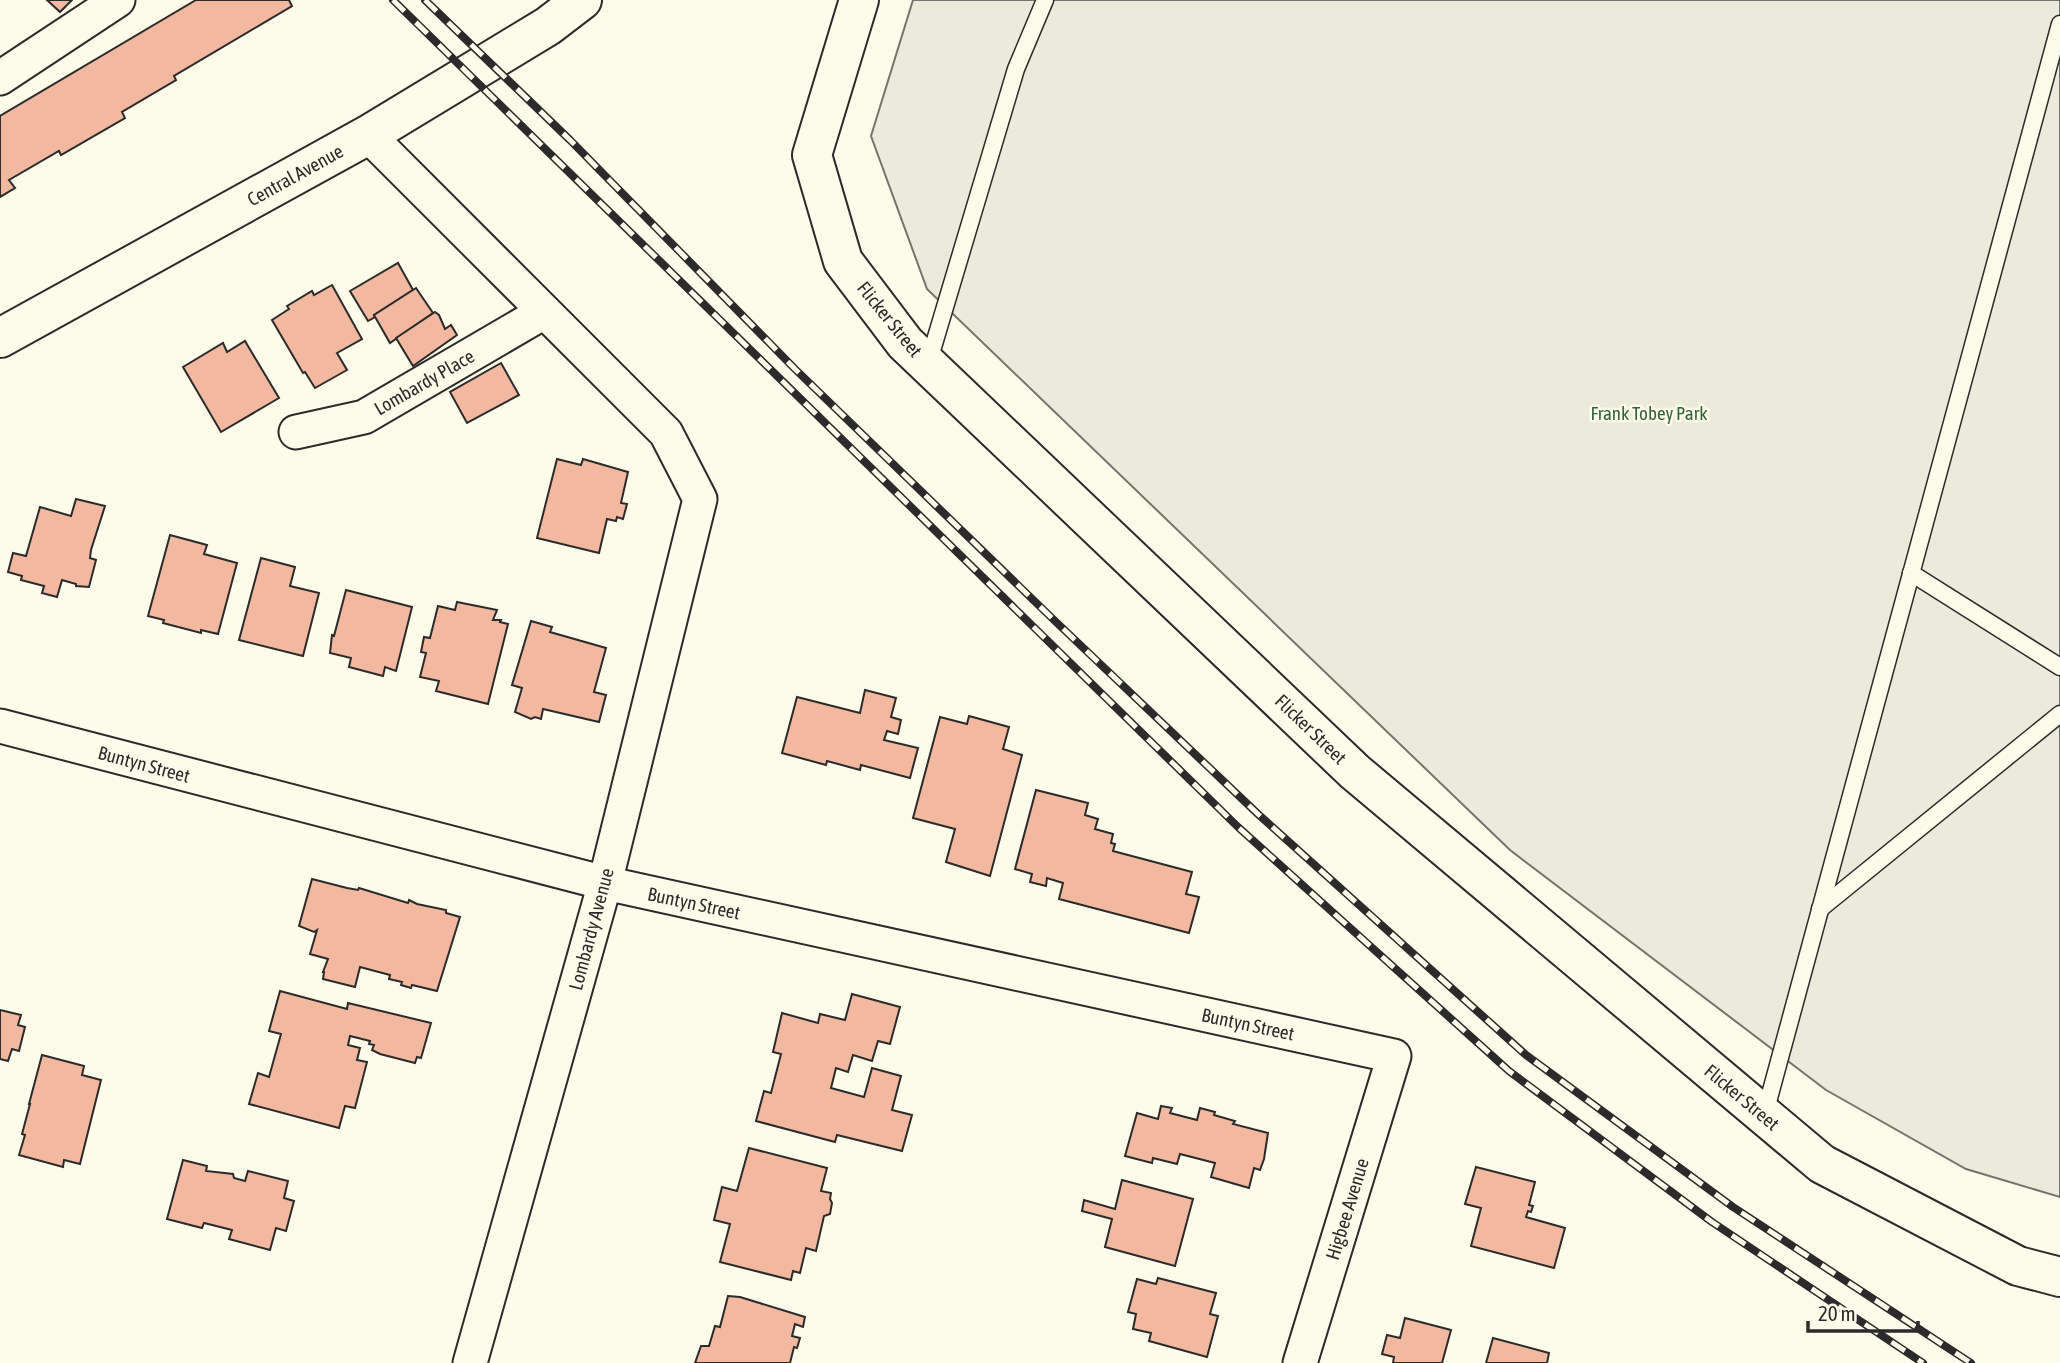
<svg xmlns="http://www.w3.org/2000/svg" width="2060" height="1363" viewBox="0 0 2060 1363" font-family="'Asap Condensed',sans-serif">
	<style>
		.green { fill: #ecebdb; stroke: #74746e; stroke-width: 2 }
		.building { fill: #f2b8a0; stroke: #2b2b2b; stroke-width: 2 }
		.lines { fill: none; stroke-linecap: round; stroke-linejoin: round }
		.lane-casing { stroke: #2b2b2b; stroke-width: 19 }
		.street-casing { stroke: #2b2b2b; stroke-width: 37 }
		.secondary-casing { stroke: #2b2b2b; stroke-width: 42 }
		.lane { stroke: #fdfbea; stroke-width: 16 }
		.street { stroke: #fdfbea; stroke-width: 33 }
		.secondary { stroke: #fdfbea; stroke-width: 38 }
		.rail-casing { stroke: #2b2b2b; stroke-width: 8 }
		.rail { stroke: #fdfbea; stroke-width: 5; stroke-dasharray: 16; stroke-linecap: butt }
		.labels { text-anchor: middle; stroke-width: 5; stroke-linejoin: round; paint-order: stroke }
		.street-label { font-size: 19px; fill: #2b2b2b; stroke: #fdfbea }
		.park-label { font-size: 19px; fill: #34623c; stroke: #fdfbea }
	</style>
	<rect width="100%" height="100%" fill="#fdfbea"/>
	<path class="green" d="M913 0H2060V1197L1966 1169 1826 1090 1510 850 927 289 871 136Z"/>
	<g class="building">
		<path d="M47 0H72L60 12Z"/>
		<path d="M196 0H289L292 6 174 76 176 80 122 112 125 118 61 155 59 151 9 180 15 188 0 197V116Z"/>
		<path d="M398 263 413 290 374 315 375 317 368 321 350 291Z"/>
		<path d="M332 285 362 339 337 353 347 370 315 388 305 372 303 373 272 320 289 309 287 306 312 291 314 295Z"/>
		<path d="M416 288 433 313 390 343 374 315Z"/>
		<path d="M435 312 439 315 445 329 451 325 457 335 413 366 396 338Z"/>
		<path d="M245 341 279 398 221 432 183 367 223 343 227 352Z"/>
		<path d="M501 363 519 395 467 423 450 392Z"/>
		<path d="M557 459 581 465 583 459 628 472 621 503 627 504 623 519 617 517 616 521 607 519 599 553 537 538Z"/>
		<path d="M76 499 105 506 91 550 90 558 96 560 89 587 76 586V584L62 580 57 597 42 593 44 586 21 580 22 576 8 572 13 553 26 556 40 507 71 516Z"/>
		<path d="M170 535 207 545 204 554 237 563 218 634 201 630V633L163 623 164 620 148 616Z"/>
		<path d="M261 558 295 567 290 586 319 593 303 656 239 640Z"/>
		<path d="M346 590 412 607 396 671 385 667 383 676 349 667 351 658 330 653 332 635 334 636Z"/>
		<path d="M457 602 497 610 493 620H501L500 622 508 624 488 704 436 691 439 681 420 677 426 653 421 652 424 637 430 638 438 606 455 610Z"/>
		<path d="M531 621 552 627 550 632 606 648 594 692 606 695 599 722 543 709 541 719 535 717 531 719 515 712 522 688 512 685Z"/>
		<path d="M865 690 896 698 891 717 901 720 898 734 887 731 884 740 918 748 910 778 861 765 860 770 827 761 826 765 782 753 797 697 860 713Z"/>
		<path d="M969 716 1009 727 1003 749 1022 755 990 876 946 862 955 829 913 818 940 717 967 724Z"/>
		<path d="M1036 790 1088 803 1085 815 1098 819 1095 829 1113 834 1111 843 1115 844 1113 851 1192 872 1186 894 1199 897 1189 933 1059 899 1063 883 1047 878 1046 886 1030 882 1032 874 1015 869Z"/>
		<path d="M312 879 347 888 358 890 359 888 408 903 409 900 417 904 446 910V913L460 917 437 991 412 985 411 988 401 985 402 982 389 979 390 975 360 967 355 987 323 979 324 972H323L328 959 310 954 317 930 314 932 299 926Z"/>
		<path d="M280 991 347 1009 348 1003 431 1023 421 1058 417 1057 415 1063 380 1054 372 1050 374 1045 369 1044 370 1041 350 1036 348 1045 360 1048 357 1060 367 1062 355 1108 345 1106 339 1128 249 1104 258 1073 269 1077 281 1034 269 1031Z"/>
		<path d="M852 994 900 1007 890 1044 878 1041 872 1061 853 1055 848 1072 836 1068 831 1088 864 1097 872 1068 901 1076 892 1110 912 1115 902 1151 837 1135 835 1142 756 1121 764 1091 771 1093 781 1054 773 1052 782 1013 818 1023 820 1014 845 1020Z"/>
		<path d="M0 1010 21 1015 18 1025 25 1027 19 1051 12 1049 8 1061 0 1059Z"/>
		<path d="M42 1055 84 1066 82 1075 101 1080 80 1164 64 1160 63 1167 19 1155 25 1135 22 1134 30 1104H29Z"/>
		<path d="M1161 1106 1172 1108 1170 1113 1197 1120 1200 1108 1215 1112 1214 1115 1235 1121 1233 1124 1268 1133 1264 1159 1260 1170 1254 1168 1249 1188 1211 1177 1215 1163 1180 1154 1177 1164 1153 1158 1152 1163 1125 1156 1137 1113 1158 1119Z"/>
		<path d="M749 1148 827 1168 821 1191 831 1193 830 1199 832 1203 830 1214 824 1216 816 1251 806 1248 800 1273 793 1271 791 1280 720 1262 730 1224 714 1220 722 1187 737 1191Z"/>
		<path d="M183 1160 207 1166 206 1171 233 1174 234 1178 245 1181 248 1171 288 1181 284 1198 294 1201 286 1231 276 1228 270 1250 229 1239 232 1230 204 1223 202 1228 167 1219Z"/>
		<path d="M1476 1167 1535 1182 1529 1205 1533 1206 1531 1212 1528 1211 1526 1217 1565 1228 1554 1268 1471 1246 1481 1208 1465 1204Z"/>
		<path d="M1122 1180 1193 1199 1175 1266 1105 1247 1112 1219 1082 1211 1084 1200 1115 1209Z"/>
		<path d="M1158 1278 1216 1293 1210 1314 1218 1316 1207 1357 1149 1341 1151 1333 1133 1329 1136 1314 1128 1312 1137 1279 1156 1284Z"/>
		<path d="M728 1296 740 1297 805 1317 803 1327 795 1324 792 1336 800 1338 797 1348 794 1347 790 1363H695L701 1346H709L715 1326 720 1327Z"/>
		<path d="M1405 1318 1451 1330 1442 1363H1393L1394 1357 1382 1354 1387 1335 1400 1338Z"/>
		<path d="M1493 1338 1549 1353 1547 1363H1486Z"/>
	</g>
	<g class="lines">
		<g class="lane-casing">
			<g id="lane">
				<path d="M928 364 1016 69 1045 0"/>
				<path d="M1911 573 2060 667"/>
				<path d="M1820 909 2060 714"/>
				<path d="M1765 1113 2060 24"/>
			</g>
		</g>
		<g class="street-casing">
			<g id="street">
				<path d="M0 78 118 0"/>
				<path d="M368 135 666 433 700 499 605 883 470 1363"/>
				<path d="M296 432 364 417 544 312"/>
				<path d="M0 726 605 883 1394 1056 1300 1363"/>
			</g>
		</g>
		<g class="secondary-casing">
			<g id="secondary">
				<path d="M859 0 812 155 843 261 905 343 1355 772 1822 1164 2018 1266 2060 1277"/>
				<path d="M0 338 368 135 548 26 582 0"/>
			</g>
		</g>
		<use href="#lane" class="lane"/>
		<use href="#street" class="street"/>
		<use href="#secondary" class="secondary"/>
		<g class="rail-casing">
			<g id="rail">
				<path d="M393 0 1238 827 1509 1071 1712 1222 1923 1363"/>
				<path d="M425 0 570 140 795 369 1055 621 1259 815 1526 1055 1733 1207 1971 1363"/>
			</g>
		</g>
		<use href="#rail" class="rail"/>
	</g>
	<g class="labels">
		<g class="street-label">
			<text transform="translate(295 175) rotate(-29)" y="7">Central Avenue</text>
			<text transform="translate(890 319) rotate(51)" y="7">Flicker Street</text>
			<text transform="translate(424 382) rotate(-30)" y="7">Lombardy Place</text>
			<text transform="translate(1311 729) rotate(44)" y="7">Flicker Street</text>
			<text transform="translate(144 764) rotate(15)" y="7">Buntyn Street</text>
			<text transform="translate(694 903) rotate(12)" y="7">Buntyn Street</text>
			<text transform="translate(591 929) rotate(-75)" y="7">Lombardy Avenue</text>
			<text transform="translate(1248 1024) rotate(12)" y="7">Buntyn Street</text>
			<text transform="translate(1742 1097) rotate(40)" y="7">Flicker Street</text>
			<text transform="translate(1347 1209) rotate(-73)" y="7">Higbee Avenue</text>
		</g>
		<g class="park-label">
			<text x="1649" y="420">Frank Tobey Park</text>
		</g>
	</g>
	<path d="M1808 1321v10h110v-10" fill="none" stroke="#2b2b2b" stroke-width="3.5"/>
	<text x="1818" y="1321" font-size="21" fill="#2b2b2b" stroke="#fdfbea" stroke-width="5" paint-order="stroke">20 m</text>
</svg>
